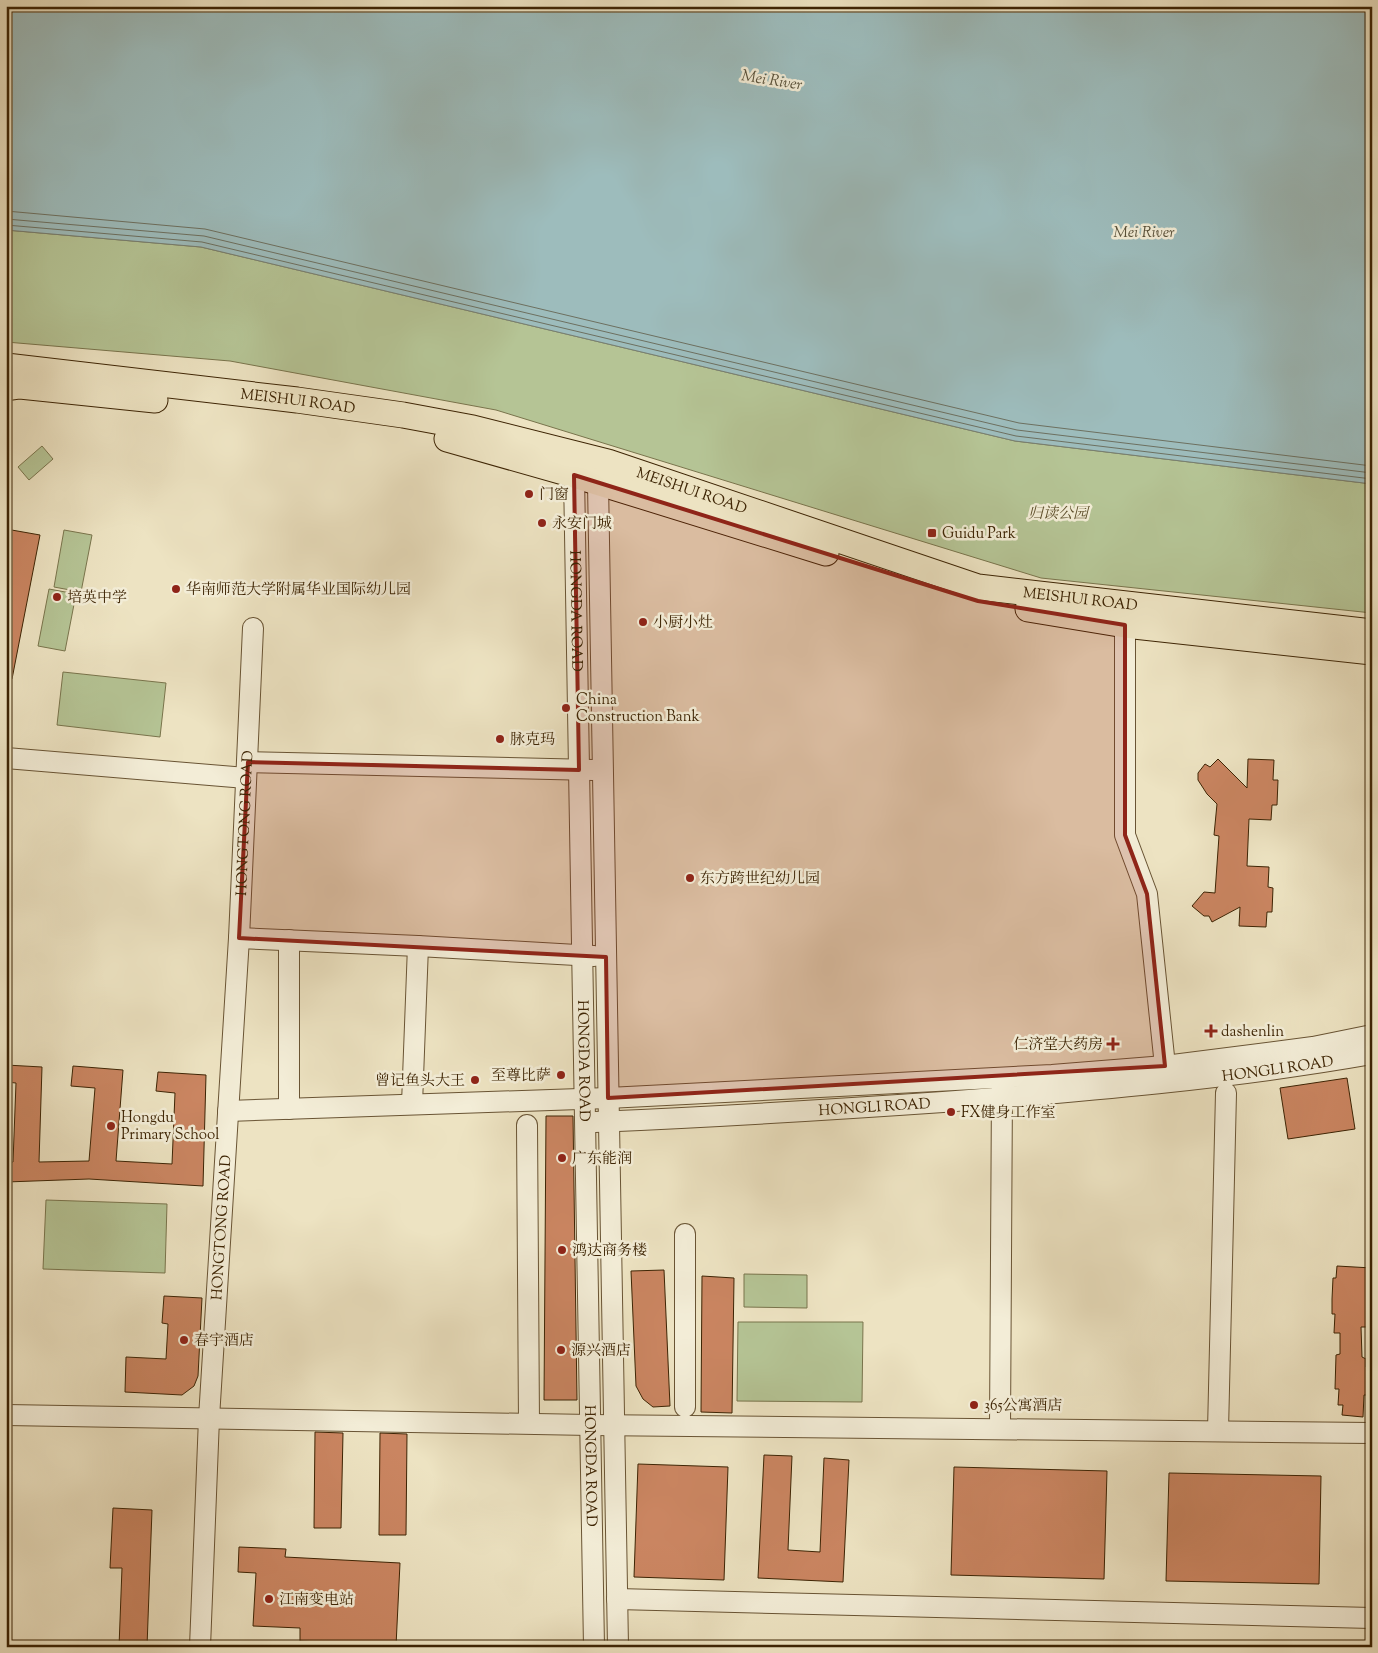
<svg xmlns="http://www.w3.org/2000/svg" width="1378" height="1653" viewBox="0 0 1378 1653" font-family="'Sorts Mill Goudy','Noto Serif SC',serif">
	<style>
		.green { fill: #b5c495; stroke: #79744c }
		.water { fill: #9dbcbc; stroke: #777f72 }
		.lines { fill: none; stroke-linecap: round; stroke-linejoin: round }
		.shore { stroke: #6d7060; stroke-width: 1 }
		.building { fill: #ca8561; stroke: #3d2404 }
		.minor-casing { stroke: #695434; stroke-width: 22 }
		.major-casing { stroke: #3d2404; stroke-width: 27 }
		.minor { stroke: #f3edd7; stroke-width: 20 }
		.major { stroke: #ede3c2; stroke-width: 25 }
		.marked { fill: #8f2418; fill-opacity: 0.2; stroke: #8f2418; stroke-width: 4; stroke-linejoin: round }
		.poi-dot { fill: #8f2418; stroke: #f3edd7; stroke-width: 2 }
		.labels { text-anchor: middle; stroke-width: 5; stroke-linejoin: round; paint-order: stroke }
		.street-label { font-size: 15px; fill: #3d2404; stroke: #f3edd7 }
		.poi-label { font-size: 15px; fill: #3d2404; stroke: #f3edd7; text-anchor: start }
		.park-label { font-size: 15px; font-style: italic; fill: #5b4c28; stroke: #f3edd7 }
		.water-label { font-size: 16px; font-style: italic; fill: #5a523b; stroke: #f3edd7 }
	</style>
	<rect width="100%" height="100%" fill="#ede3c2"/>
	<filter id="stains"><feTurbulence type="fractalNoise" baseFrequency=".004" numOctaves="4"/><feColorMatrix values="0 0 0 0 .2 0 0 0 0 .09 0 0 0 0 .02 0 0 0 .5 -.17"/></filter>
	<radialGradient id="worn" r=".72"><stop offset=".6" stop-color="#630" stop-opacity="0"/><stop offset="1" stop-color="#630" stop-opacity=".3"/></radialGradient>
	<g class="green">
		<path d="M6 230 201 247 1015 441 1372 484V613L1041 578 496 410 230 361 6 342Z"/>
		<path d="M42 446 53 459 29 480 18 467Z"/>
		<path d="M64 530 92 535 81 592 54 587Z"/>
		<path d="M49 589 76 594 65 651 38 646Z"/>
		<path d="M63 672 166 683 160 737 57 725Z"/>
		<path d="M46 1200 167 1204 165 1273 43 1269Z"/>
		<path d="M744 1274 807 1275V1308L744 1307Z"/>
		<path d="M738 1322H863L862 1402 737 1401Z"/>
	</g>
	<path class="water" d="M6 6H1372V484L1015 441 201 247 6 230Z"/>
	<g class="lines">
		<g class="shore">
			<path d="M6 211 205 229 1019 423 1372 466"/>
			<path d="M6 219 204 236 1017 430 1372 473"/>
			<path d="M6 225 202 242 1016 436 1372 479"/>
		</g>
	</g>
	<g class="building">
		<path d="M6 529 40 535 12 679H6Z"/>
		<path d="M1218 759 1247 788 1248 759 1274 760 1273 780H1278L1277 805H1272L1271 820 1249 819 1247 866 1269 867 1268 887 1273 888 1272 912H1267L1266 927 1239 926 1240 907 1212 922 1209 916H1204L1192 906 1204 892 1215 893 1219 836 1214 835 1217 804 1207 794 1198 780V773L1205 764 1210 767Z"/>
		<path d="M6 1065 42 1067 39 1162 89 1161 95 1088 71 1086 73 1066 123 1070 116 1161 172 1164 175 1093 156 1091 158 1072 206 1075 203 1186 89 1179 6 1182V1163L13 1162 16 1083 6 1082Z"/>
		<path d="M1347 1078 1355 1129 1288 1139 1280 1088Z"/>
		<path d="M546 1116H573L577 1400H544Z"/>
		<path d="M1337 1266 1372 1268V1327H1361L1362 1357 1366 1359V1367H1372V1395H1364L1363 1417 1342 1415 1343 1405H1338L1339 1389H1335L1336 1355 1340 1354V1333H1334L1335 1314H1332V1299L1333 1278H1336Z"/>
		<path d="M664 1270 670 1406 653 1407 643 1399 636 1386 631 1271Z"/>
		<path d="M702 1276 734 1278 732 1413 701 1412Z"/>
		<path d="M164 1296 202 1298 198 1376 194 1386 182 1395 125 1392 126 1357 166 1359 168 1324 162 1323Z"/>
		<path d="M315 1432 343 1433 341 1528H314Z"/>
		<path d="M380 1433 407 1434 406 1535H379Z"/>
		<path d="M764 1455 792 1456 788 1550 820 1552 824 1458 849 1460 843 1582 758 1578Z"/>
		<path d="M638 1464 728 1467 724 1580 634 1577Z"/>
		<path d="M954 1467 1107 1471 1104 1579 951 1575Z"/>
		<path d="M1169 1473 1321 1476 1319 1584 1166 1581Z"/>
		<path d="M113 1508 152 1510 147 1647H119L122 1568H110Z"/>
		<path d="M239 1547 286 1549 285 1557 400 1563 396 1646 300 1641V1628L253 1626 256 1573 238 1572Z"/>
	</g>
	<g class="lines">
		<g class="minor-casing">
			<g id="minor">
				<path id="s1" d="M574 475 594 1647"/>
				<path d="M598 483 618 1647"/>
				<path d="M1125 625V835L1147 894 1165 1066"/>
				<path d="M6 758 246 778"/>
				<path d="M248 762 593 770"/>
				<path d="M239 938 418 946 594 956"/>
				<path d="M289 940V1109"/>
				<path d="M412 1104 418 946"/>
				<path d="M228 1111 608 1098 1052 1075 1165 1066 1313 1047 1372 1035"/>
				<path id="s2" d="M595 1122C711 1117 827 1110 943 1102 1087 1091 1230 1079 1372 1054"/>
				<path d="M527 1125 529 1423"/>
				<path d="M685 1234V1407"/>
				<path d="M6 1415 590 1425 1372 1433"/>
				<path d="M1000 1429 1002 1086"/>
				<path d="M1218 1431 1226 1093"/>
				<path d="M617 1599 1372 1618"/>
				<path id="s3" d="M200 1647 209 1418 239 938 253 628"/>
			</g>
		</g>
		<g class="major-casing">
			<g id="major">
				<path id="s4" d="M6 366 297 400 403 415 473 428 608 462 978 587 1372 632"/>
				<path d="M6 388 20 386 155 400"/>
				<path d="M447 439 574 475 826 553"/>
				<path d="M1028 609 1125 625 1372 652"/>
			</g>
		</g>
		<use href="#minor" class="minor"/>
		<use href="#major" class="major"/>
	</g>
	<path class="marked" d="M574 475 978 601 1125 625V835L1147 894 1165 1066 608 1098 606 957 239 938 248 762 579 770Z"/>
	<g class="poi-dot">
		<circle cx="529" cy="494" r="5"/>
		<circle cx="542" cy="523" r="5"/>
		<rect x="927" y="528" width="10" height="10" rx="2.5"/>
		<circle cx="176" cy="589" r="5"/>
		<circle cx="57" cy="597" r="5"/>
		<circle cx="643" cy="622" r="5"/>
		<circle cx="566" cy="708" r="5"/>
		<circle cx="500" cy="739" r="5"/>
		<circle cx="690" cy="878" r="5"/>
		<path d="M1208.5 1023.5h5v5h5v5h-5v5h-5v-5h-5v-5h5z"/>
		<path d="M1110.5 1036.5h5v5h5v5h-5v5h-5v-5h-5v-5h5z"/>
		<circle cx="561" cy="1075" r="5"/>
		<circle cx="475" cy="1080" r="5"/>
		<circle cx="951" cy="1112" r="5"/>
		<circle cx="111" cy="1126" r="5"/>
		<circle cx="562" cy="1158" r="5"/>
		<circle cx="562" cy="1250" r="5"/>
		<circle cx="184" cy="1340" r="5"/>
		<circle cx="561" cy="1350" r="5"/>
		<circle cx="974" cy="1405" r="5"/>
		<circle cx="269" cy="1599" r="5"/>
	</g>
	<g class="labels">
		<g class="street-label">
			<text dy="5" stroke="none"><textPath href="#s4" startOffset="294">MEISHUI ROAD</textPath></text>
			<text dy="5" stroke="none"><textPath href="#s4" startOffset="699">MEISHUI ROAD</textPath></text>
			<text dy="5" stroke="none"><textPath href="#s4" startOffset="1104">MEISHUI ROAD</textPath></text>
			<text dy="5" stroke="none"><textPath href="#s1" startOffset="136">HONGDA ROAD</textPath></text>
			<text dy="5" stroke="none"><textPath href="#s3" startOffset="825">HONGTONG ROAD</textPath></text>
			<text dy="5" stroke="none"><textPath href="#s1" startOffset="586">HONGDA ROAD</textPath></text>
			<text dy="5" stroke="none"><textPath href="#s2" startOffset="685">HONGLI ROAD</textPath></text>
			<text dy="5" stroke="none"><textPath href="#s2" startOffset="280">HONGLI ROAD</textPath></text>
			<text dy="5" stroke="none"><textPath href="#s3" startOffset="420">HONGTONG ROAD</textPath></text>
			<text dy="5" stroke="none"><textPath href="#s1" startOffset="991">HONGDA ROAD</textPath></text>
		</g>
		<g class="poi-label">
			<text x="539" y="499">门窗</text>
			<text x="552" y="528">永安门城</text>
			<text x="942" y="538">Guidu Park</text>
			<text x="186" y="594">华南师范大学附属华业国际幼儿园</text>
			<text x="67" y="602">培英中学</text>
			<text x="653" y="627">小厨小灶</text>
			<text x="576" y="704">China<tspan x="576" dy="17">Construction Bank</tspan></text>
			<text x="510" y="744">脉克玛</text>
			<text x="700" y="883">东方跨世纪幼儿园</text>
			<text x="1221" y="1036">dashenlin</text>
			<text x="1103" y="1049" text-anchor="end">仁济堂大药房</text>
			<text x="551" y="1080" text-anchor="end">至尊比萨</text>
			<text x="465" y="1085" text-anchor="end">曾记鱼头大王</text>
			<text x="961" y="1117">FX健身工作室</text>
			<text x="121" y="1122">Hongdu<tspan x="121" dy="17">Primary School</tspan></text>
			<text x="572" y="1163">广东能润</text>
			<text x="572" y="1255">鸿达商务楼</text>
			<text x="194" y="1345">春宇酒店</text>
			<text x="571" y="1355">源兴酒店</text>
			<text x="984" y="1410">365公寓酒店</text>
			<text x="279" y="1604">江南变电站</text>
		</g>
		<g class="park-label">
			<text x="1058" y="518">归读公园</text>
		</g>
		<g class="water-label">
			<text transform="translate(772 79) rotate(9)" y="6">Mei River</text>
			<text x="1144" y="237">Mei River</text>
		</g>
	</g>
	<rect width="1378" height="1653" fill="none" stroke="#ede3c2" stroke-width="25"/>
	<rect x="8" y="8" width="1363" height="1638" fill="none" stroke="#3d2404" stroke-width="2.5"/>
	<rect x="12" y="12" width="1353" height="1628" fill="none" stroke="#3d2404"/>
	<rect width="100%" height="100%" filter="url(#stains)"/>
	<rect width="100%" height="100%" fill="url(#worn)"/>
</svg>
